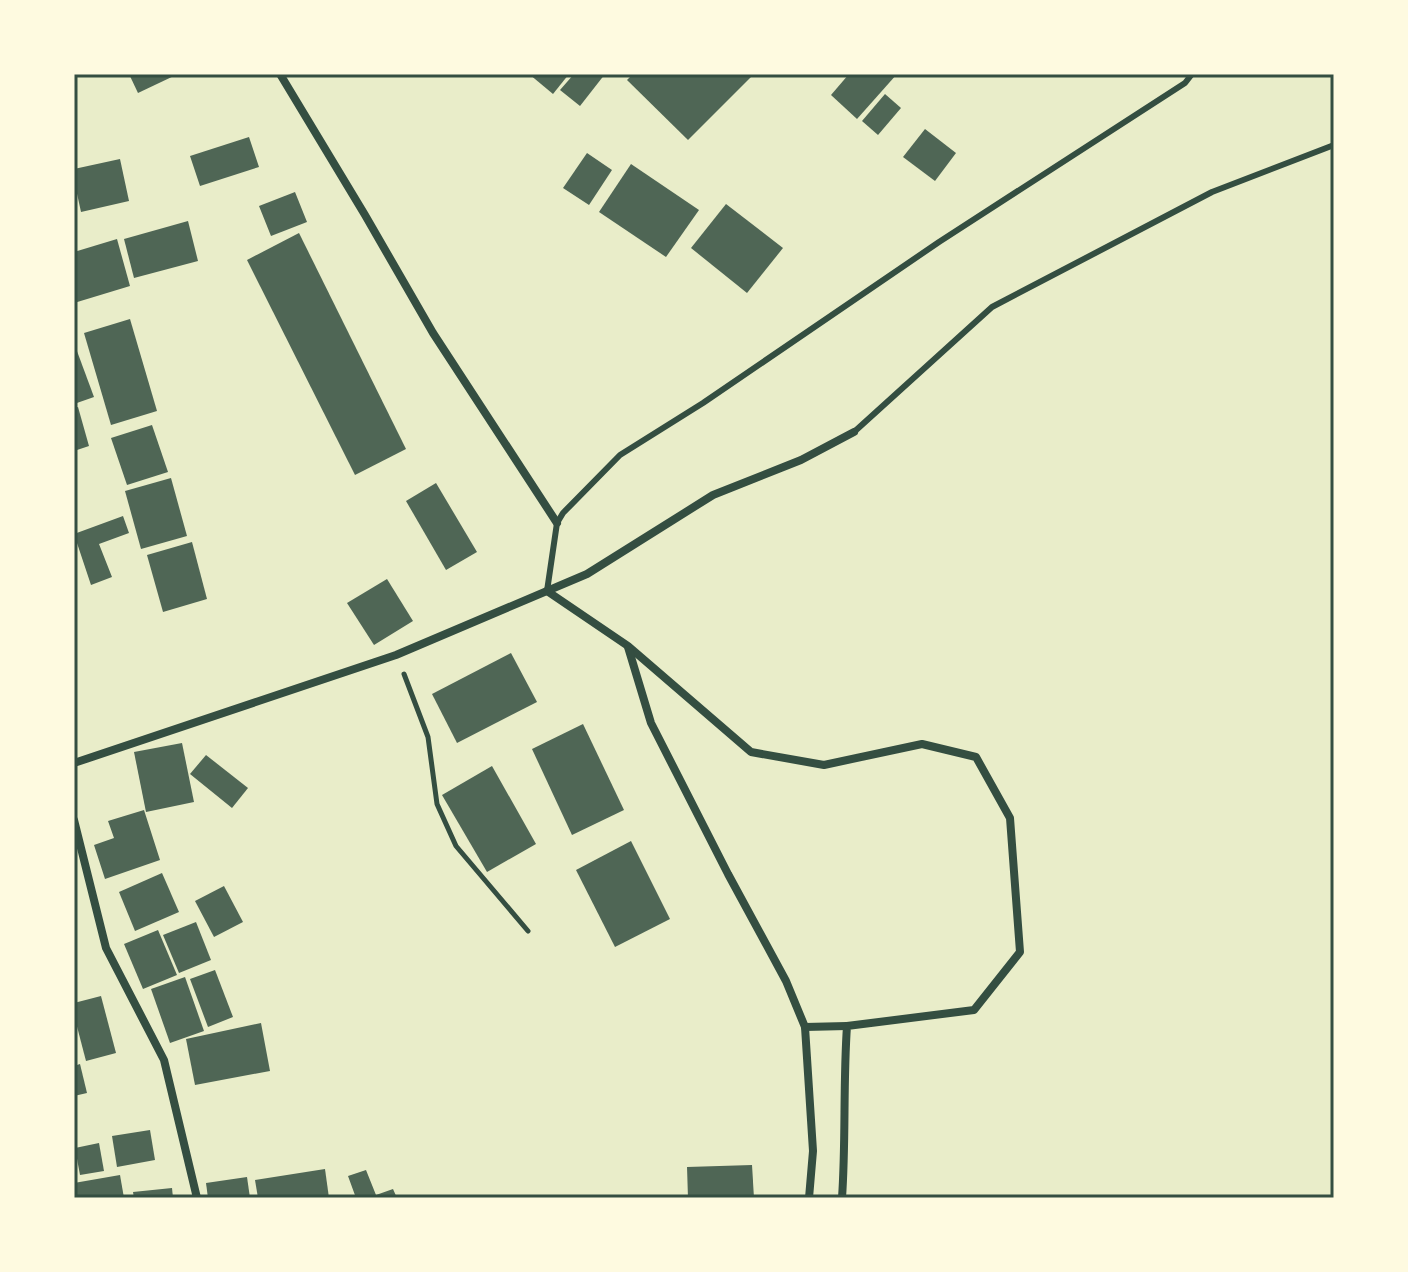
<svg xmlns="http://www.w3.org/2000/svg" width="1408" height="1272" viewBox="0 0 1408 1272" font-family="Poppins,sans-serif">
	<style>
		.building { fill: #4f6655 }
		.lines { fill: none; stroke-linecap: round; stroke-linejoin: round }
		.path { stroke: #344e41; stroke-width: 5 }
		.service { stroke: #344e41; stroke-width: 6 }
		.minor { stroke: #344e41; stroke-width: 8 }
		.neatline { fill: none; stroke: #344e41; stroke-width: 3 }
	</style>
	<rect width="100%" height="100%" fill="#e9edc9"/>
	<g class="building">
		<path d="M129 74H178L138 93Z"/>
		<path d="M529 74H569L553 94Z"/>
		<path d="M574 74H605L580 106 560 90Z"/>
		<path d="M633 74H754L688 140 627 80Z"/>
		<path d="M849 74H897L857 119 831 95Z"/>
		<path d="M885 94 901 108 878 135 862 121Z"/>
		<path d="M925 129 956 153 935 181 903 157Z"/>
		<path d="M249 137 259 167 200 186 190 156Z"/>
		<path d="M587 153 612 170 589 205 563 188Z"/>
		<path d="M120 159 129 201 81 212 74 180V169Z"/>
		<path d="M631 164 699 210 666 257 599 212Z"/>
		<path d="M295 192 307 222 271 236 259 206Z"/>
		<path d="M726 204 783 248 747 293 691 248Z"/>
		<path d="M188 221 198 261 134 278 124 239Z"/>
		<path d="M299 233 406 449 355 475 247 260Z"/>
		<path d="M117 239 130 286 74 303V252Z"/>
		<path d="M130 319 157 411 111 425 84 333Z"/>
		<path d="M74 343 94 397 74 404Z"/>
		<path d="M78 407 89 446 74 451V408Z"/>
		<path d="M152 425 168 472 127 485 111 438Z"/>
		<path d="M171 478 187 536 141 549 125 491Z"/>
		<path d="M436 483 477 552 446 570 406 501Z"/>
		<path d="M123 516 129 533 99 544 112 577 91 585 74 534Z"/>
		<path d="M192 542 207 599 163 612 147 555Z"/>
		<path d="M387 579 413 621 374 645 347 603Z"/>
		<path d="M511 653 537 702 457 743 432 694Z"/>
		<path d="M583 724 624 810 572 835 532 749Z"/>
		<path d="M182 743 194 802 146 812 134 752Z"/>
		<path d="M206 755 248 788 232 808 190 774Z"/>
		<path d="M492 766 536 844 487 872 442 795Z"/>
		<path d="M144 810 160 860 105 879 94 845 114 838 108 821Z"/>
		<path d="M631 841 670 919 615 947 576 870Z"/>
		<path d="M162 873 179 912 135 931 119 892Z"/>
		<path d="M224 886 243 922 214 937 195 901Z"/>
		<path d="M196 922 211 960 179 973 163 935Z"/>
		<path d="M158 930 177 975 143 989 124 944Z"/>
		<path d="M215 970 233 1017 208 1027 190 979Z"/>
		<path d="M185 977 204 1031 170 1043 151 989Z"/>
		<path d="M101 996 116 1053 86 1061 74 1015V1003Z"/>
		<path d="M261 1023 270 1071 195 1085 186 1039Z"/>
		<path d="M80 1064 87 1093 74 1096V1066Z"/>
		<path d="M150 1130 155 1160 117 1167 112 1136Z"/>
		<path d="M99 1143 104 1171 80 1175 75 1148Z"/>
		<path d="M752 1165 754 1198H688L687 1167Z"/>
		<path d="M325 1169 329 1198H258L255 1180Z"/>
		<path d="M366 1170 376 1195 393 1189 397 1198H356L348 1176Z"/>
		<path d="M120 1175 124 1198H74V1183Z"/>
		<path d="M247 1177 250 1198H208L206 1183Z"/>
		<path d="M172 1188 173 1198H134L133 1192Z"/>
	</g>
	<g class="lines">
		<path class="path" d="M404 674 428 737 437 804 456 846 528 931"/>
		<g class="service">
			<path d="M854 432 992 307 1212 192 1334 145"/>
			<path d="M547 591 557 523 563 513 620 455 703 403 939 242 1185 83 1192 74"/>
		</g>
		<g class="minor">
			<path d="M280 74 365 215 433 333 557 523"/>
			<path d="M547 591 628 646 751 752 824 765 922 744 976 757 1010 818 1020 952 974 1010 847 1026C843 1083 846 1141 842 1198"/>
			<path d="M628 647 651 723 728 874 786 981 805 1027 813 1151 809 1198"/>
			<path d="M74 763 396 655 587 574 713 495 801 460 854 432"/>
			<path d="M74 820 106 948 164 1060 197 1198"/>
			<path d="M805 1027 847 1026"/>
		</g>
	</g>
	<rect width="1408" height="1272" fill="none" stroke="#fefae0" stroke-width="152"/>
	<rect x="76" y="76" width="1256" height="1120" class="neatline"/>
</svg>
